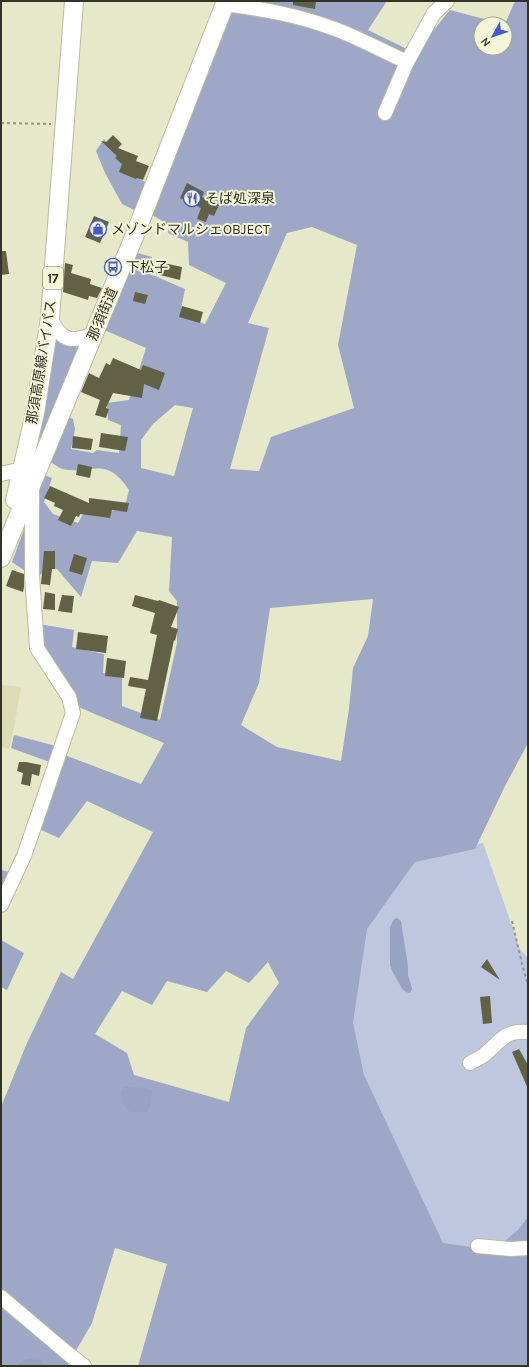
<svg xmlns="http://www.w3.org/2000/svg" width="529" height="1367" viewBox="0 0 529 1367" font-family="Karla,'Noto Sans JP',sans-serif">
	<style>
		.built { fill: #dadcb7 }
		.green { fill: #bfc7e0 }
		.forest { fill: #9ea7c5; fill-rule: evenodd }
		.water { fill: #99a2c0 }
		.building { fill: #616245 }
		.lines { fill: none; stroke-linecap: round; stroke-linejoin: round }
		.minor-casing { stroke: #b9ba9e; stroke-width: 16 }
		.major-casing { stroke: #b9ba9e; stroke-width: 20 }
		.path { stroke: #93957f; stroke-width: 2; stroke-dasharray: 3 3; stroke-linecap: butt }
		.minor { stroke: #fff; stroke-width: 14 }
		.major { stroke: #fff; stroke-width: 18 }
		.labels { text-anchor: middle; stroke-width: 4; stroke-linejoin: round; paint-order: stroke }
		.shield { fill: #f3f5d7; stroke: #6d6e5c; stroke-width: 1 }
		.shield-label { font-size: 13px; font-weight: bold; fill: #333428 }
		.poi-label { font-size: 14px; fill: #333428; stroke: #f3f5d7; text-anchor: start }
		.street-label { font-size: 14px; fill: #333428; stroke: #f3f5d7 }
	</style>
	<rect width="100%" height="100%" fill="#e6e8ca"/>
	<path class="built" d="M1 685 21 687 13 733 9 749 1 747Z"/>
	<path class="green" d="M483 843 520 949 528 958V1222L495 1252 439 1248 359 1076 348 1024 364 923 413 857Z"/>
	<g class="forest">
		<path d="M231 1H387L368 30 415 53 450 10 503 24H481V48H505V24L515 1H528V743L505 786 475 849 415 862 367 929 353 1023 364 1075 443 1243 494 1250 518 1230 528 1217V1366H138L167 1264 115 1248 92 1323 67 1366H1V1107L27 1043 61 972 73 979 153 832 87 801 59 838 39 829 58 765 11 748 14 735 56 746 62 754 141 784 164 743 76 706 40 647 39 624 74 630 72 647 104 654 103 673 122 677V706L160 720 177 643V601L169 591 172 537 137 531 118 563 92 561 81 597 57 569 46 568 37 579 12 562 44 475 52 478 44 502 53 514 78 523 84 512 124 510 129 490C104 452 90 478 60 468 56 466 53 463 49 461L67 416 73 419 75 429 71 449 93 453 97 450 119 453 121 425 108 420 107 403 129 400 146 348 102 329 134 252 152 257 148 273 185 289 180 315 205 324 226 283 189 265 188 242 168 233V224L150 214 136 211 122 204 105 173 96 151 104 139C118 155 129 175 149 184ZM312 227 357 245 338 345 354 408 271 437 259 471 230 469 269 328 248 323 287 233ZM175 405 193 408 174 476 141 468V440L153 424ZM373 599 368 636 353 668 349 709 341 761 277 747 241 725 259 683 270 608ZM268 962 279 983 246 1028 229 1102 134 1075 127 1053 95 1034 122 991 152 1005 167 981 207 992 226 971 249 983Z"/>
		<path d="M55 337 82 344 43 440H40L38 436Z"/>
		<path d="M1 870 13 873 1 902Z"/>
		<path d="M1 940 24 953 7 990 1 987Z"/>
	</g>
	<g class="water">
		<path d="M397 918 401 921 408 966V975L411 985 412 989 410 993 406 992 402 989 399 983 392 971 390 965V927L394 919Z"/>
		<path d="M125 1087 146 1088 152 1090 150 1106 147 1112H130L123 1104 121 1092Z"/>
		<path d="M35 1358 42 1360 45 1366H16L24 1360Z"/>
	</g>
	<g class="building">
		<path d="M293 1H316L315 9 293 5Z"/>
		<path d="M113 135 122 144 118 148 138 156 136 161 149 166 143 180 137 178 136 179 119 172 122 164 115 158 117 156 101 141 106 142Z"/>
		<path d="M187 183 204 192 202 197 219 205 214 216 209 214 206 222 197 219 201 208 180 198Z"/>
		<path d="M94 216 109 222 100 243 85 237Z"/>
		<path d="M1 251H6L9 274 1 275Z"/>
		<path d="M159 262 182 267 180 280 156 274Z"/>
		<path d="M65 263 73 265 71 273 91 279 90 284 102 288 97 298 89 296 88 300 63 292Z"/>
		<path d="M135 292 148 295 145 304 133 301Z"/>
		<path d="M182 306 203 312 200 323 179 317Z"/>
		<path d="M113 358 141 370 143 365 165 373 159 390 144 384 142 398 113 393 106 408 109 409 106 418 95 415 100 400 81 392 89 373 99 378 106 363 110 365Z"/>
		<path d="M101 433 128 437 125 451 99 447Z"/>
		<path d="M73 436 93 439 91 450 72 448Z"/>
		<path d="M78 464 92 467 90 478 76 475Z"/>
		<path d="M50 486 89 503V498L129 503 127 512 112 510 110 518 80 514 79 517 76 516 71 526 58 520 63 510 54 506 55 503 44 498Z"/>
		<path d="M44 551H55V569H52L50 585 41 584Z"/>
		<path d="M74 554 87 558 82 575 69 571Z"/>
		<path d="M12 570 24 574V587L23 592 6 586Z"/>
		<path d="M45 592 55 594V610L43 609Z"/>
		<path d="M62 595 74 596 72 613 58 611Z"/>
		<path d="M135 595 158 601 159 600 179 607 171 627 178 629 175 641 174 640 157 721 140 718 146 689 128 686 130 677 148 680 157 635 150 633 155 613 132 606Z"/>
		<path d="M78 632 108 636 106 653 76 649Z"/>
		<path d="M107 658 126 661 124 678 105 676Z"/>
		<path d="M19 762H26L41 765 39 776 32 774 30 786 21 784 23 773 17 771Z"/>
		<path d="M487 959 500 980 481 967Z"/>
		<path d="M490 996 492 1023 483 1024 480 997Z"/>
		<path d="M519 1049 528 1065V1089L512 1052Z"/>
	</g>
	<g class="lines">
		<g class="minor-casing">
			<g id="minor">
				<path d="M225 4C262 9 297 15 332 28 358 37 382 51 407 62"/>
				<path d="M385 113 407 62 434 13 447 1"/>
				<path d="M50 318C61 340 70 344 93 334"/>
				<path d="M1 474 23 469"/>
				<path d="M1 905 24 856 73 713 69 697 37 648 32 575V487"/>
				<path d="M470 1063C475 1060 480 1058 484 1055 501 1041 504 1030 528 1032"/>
				<path d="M478 1246 511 1249 528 1248"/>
				<path d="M1 1297 66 1352 84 1366"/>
			</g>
		</g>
		<g class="major-casing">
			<g id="major">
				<path d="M15 500 35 413 50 318 74 1"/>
				<path d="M1 558 134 237 226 1"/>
			</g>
		</g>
		<g class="path">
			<path d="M1 123 51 124"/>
			<path d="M512 921 522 964 528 985"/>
		</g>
		<use href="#minor" class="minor"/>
		<use href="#major" class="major"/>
	</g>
	<defs>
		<g id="restaurant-ring" transform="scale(0.9)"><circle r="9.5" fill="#f3f5d7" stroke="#4858cc" stroke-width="1.5"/><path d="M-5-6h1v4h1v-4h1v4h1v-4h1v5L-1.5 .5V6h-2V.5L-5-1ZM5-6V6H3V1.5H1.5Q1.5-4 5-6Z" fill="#4858cc"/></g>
		<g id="shop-ring" transform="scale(0.9)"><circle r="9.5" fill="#f3f5d7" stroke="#4858cc" stroke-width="1.5"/><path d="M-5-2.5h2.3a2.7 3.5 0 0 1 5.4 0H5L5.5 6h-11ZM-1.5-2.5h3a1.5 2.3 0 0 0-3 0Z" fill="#4858cc"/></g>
		<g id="bus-ring" transform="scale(0.9)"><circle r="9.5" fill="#f3f5d7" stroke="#4858cc" stroke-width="1.5"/><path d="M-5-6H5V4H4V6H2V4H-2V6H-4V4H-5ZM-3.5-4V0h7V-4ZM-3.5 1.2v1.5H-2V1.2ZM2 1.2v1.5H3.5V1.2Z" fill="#4858cc"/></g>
	</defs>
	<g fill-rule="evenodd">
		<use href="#restaurant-ring" x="192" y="198"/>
		<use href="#shop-ring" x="98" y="229"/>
		<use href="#bus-ring" x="113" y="267"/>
	</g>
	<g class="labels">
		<rect class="shield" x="43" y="267" width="20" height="22" rx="3"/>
		<g class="shield-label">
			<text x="53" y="283">17</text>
		</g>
		<g class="poi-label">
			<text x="205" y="203">そば処深泉</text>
			<text x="111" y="234">メゾンドマルシェOBJECT</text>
			<text x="126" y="272">下松子</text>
		</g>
		<g class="street-label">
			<text transform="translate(102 314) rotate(-67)" y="5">那須街道</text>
			<text transform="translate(41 362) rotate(-81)" y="5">那須高原線バイパス</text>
		</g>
	</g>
	<rect width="529" height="1367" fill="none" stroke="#333428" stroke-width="4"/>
	<g transform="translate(493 36) rotate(230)"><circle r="19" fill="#f3f5d7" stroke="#a6a891"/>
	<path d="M0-3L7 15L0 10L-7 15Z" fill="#4858cc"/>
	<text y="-6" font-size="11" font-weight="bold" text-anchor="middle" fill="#333428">N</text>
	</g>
</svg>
